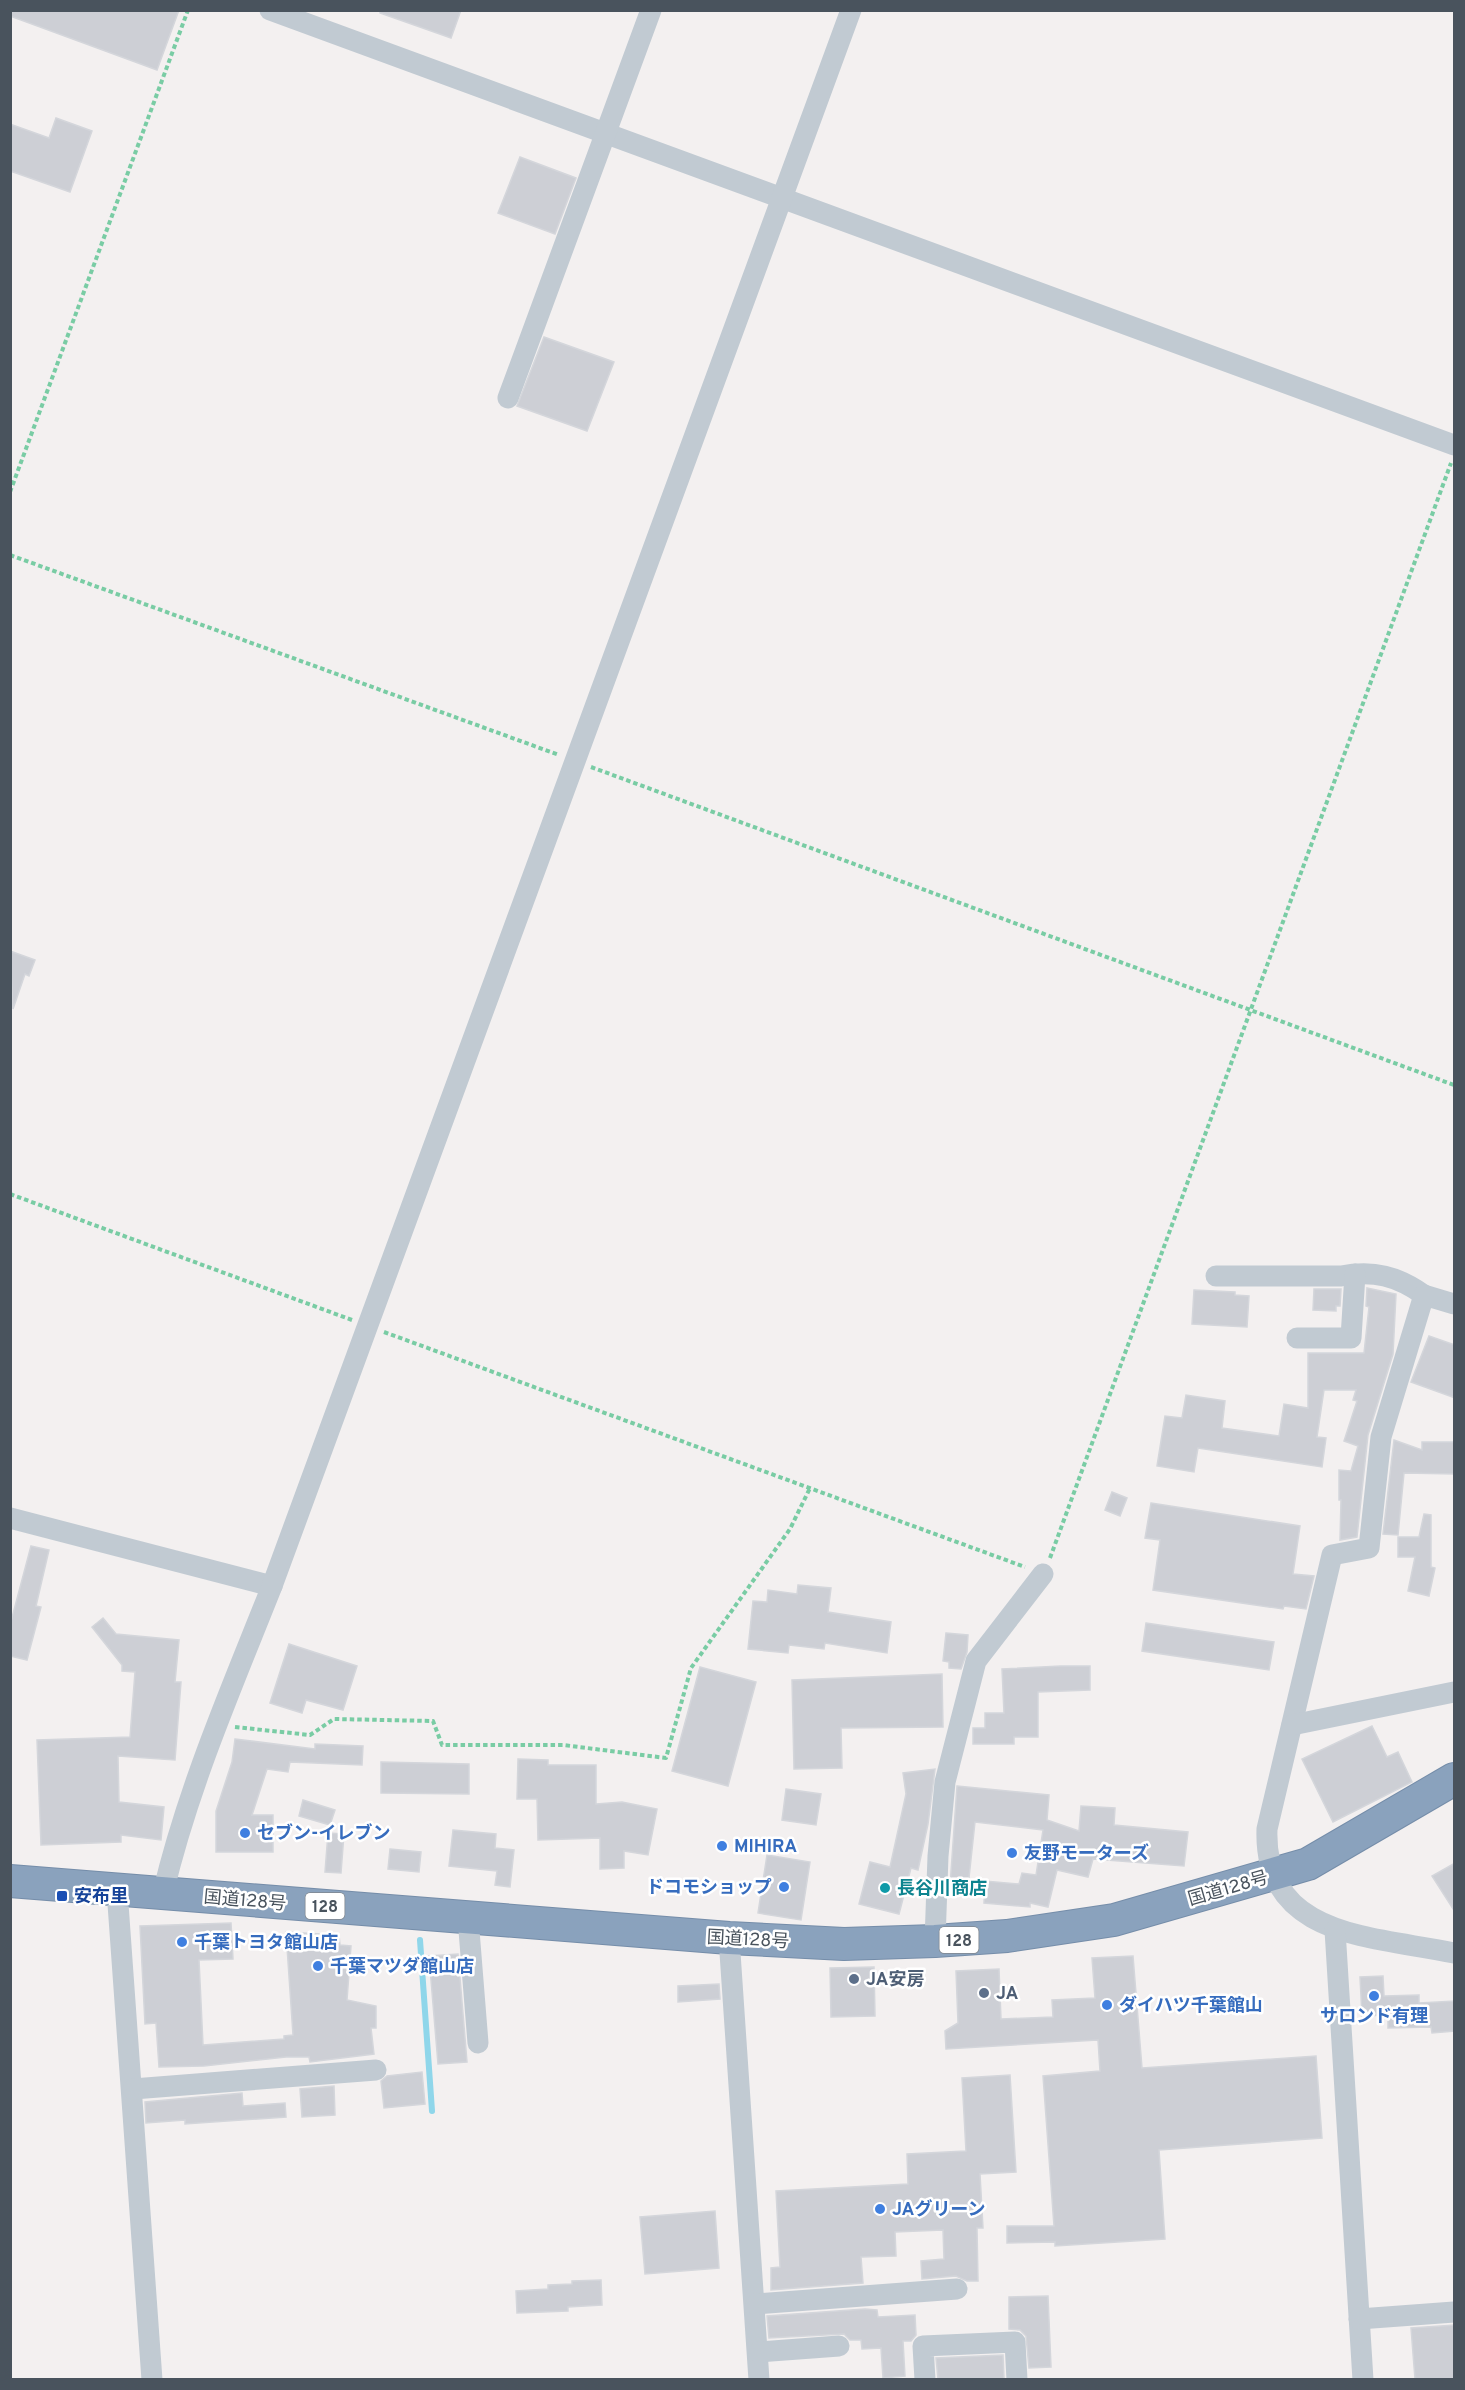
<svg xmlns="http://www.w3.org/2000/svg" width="1465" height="2390" viewBox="0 0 1465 2390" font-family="Overpass,'Noto Sans JP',sans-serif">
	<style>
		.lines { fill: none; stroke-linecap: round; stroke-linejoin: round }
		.stream { stroke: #8fd6ea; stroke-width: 6 }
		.building { fill: #cdcfd5; stroke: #d4d6db; stroke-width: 1.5 }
		.highway-casing { stroke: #758da9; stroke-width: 34 }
		.path { stroke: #79cca4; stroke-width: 4; stroke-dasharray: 4.5 3; stroke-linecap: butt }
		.minor { stroke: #c1cad2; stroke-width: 21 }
		.highway { stroke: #8aa2bd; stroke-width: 32 }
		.shop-dot { fill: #3f7fe0; stroke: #fff; stroke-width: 2 }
		.culture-dot { fill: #0f9aa8; stroke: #fff; stroke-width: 2 }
		.transit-dot { fill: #1a4fb4; stroke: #fff; stroke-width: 2 }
		.service-dot { fill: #5c6f8a; stroke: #fff; stroke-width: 2 }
		.labels { text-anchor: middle; stroke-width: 5; stroke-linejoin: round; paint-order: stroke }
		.shield { fill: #fff; stroke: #80878e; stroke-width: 1.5 }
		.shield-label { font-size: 16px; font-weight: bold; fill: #49535d }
		.shop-label { font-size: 18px; font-weight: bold; fill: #366cbe; stroke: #fff; text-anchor: start }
		.culture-label { font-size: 18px; font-weight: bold; fill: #0d838f; stroke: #fff; text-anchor: start }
		.street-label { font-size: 18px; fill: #49535d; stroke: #fff }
		.transit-label { font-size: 18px; font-weight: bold; fill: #164399; stroke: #fff; text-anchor: start }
		.service-label { font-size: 18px; font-weight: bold; fill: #4e5e75; stroke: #fff; text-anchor: start }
	</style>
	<rect width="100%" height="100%" fill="#f3f0f0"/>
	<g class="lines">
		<path class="stream" d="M420 1940 432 2111"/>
	</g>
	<g class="building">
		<path d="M10 10H179L157 70 10 16Z"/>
		<path d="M380 10H461L451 38 380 13Z"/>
		<path d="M56 118 92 131 70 192 10 171V124L49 138Z"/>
		<path d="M520 157 576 178 555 234 498 213Z"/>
		<path d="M544 337 614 362 587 431 517 406Z"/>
		<path d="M10 951 35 960 29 976 25 974 13 1009Z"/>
		<path d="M1367 1288 1396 1294 1393 1354 1368 1435 1357 1537 1340 1540 1341 1500H1339V1470L1351 1471 1358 1446 1344 1441 1357 1401 1353 1400 1356 1390H1324L1317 1437 1326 1438 1322 1467 1198 1448 1194 1472 1157 1466 1165 1416 1182 1418 1186 1395 1225 1401 1222 1428 1279 1436 1284 1404 1308 1408V1353H1364L1369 1307 1366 1306Z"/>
		<path d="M1314 1289H1341L1340 1306H1336V1311L1313 1310Z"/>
		<path d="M1194 1290 1235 1292V1295L1249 1296 1247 1327 1192 1324Z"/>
		<path d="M1429 1336 1455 1345V1398L1411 1382Z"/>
		<path d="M1394 1440 1422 1450V1442H1455V1474L1404 1473 1398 1535 1383 1534Z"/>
		<path d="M1112 1492 1127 1498 1120 1516 1105 1510Z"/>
		<path d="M1151 1503 1300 1526 1293 1574 1314 1576 1306 1609 1284 1606 1283 1609 1153 1590 1160 1540 1145 1538Z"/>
		<path d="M1424 1514 1431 1515V1567L1435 1568 1429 1596 1408 1591 1415 1557H1398V1537H1419Z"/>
		<path d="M31 1546 49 1550 36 1606 41 1607 27 1660 10 1656V1625Z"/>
		<path d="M798 1585 831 1588 828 1612 891 1622 887 1653 825 1643 824 1649 789 1645 788 1653 748 1649 753 1601 767 1602 768 1590 797 1594Z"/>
		<path d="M103 1618 116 1634 179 1640 175 1682H181L175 1760 118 1756 119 1802 164 1807 161 1840 121 1835V1842L41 1845 37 1740 130 1737 135 1672 122 1671V1665L92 1627Z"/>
		<path d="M1146 1623 1274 1642 1269 1670 1142 1651Z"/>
		<path d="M946 1633 968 1635 967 1652 961 1669 949 1668V1662L943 1661Z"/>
		<path d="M289 1644 357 1666 343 1710 306 1700 302 1713 270 1703Z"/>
		<path d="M1061 1666H1090V1690L1038 1692V1737H1014V1744H973V1728H985V1713H1004L1002 1669Z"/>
		<path d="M700 1667 756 1682 728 1786 672 1771Z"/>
		<path d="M942 1674 943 1727 841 1728 842 1768 794 1769 792 1680Z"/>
		<path d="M1372 1726 1387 1757 1398 1752 1412 1782 1333 1822 1302 1759Z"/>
		<path d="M235 1739 315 1749V1744L363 1746 362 1765 290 1762 288 1772 267 1769 252 1815H273V1852H216V1811L232 1762Z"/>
		<path d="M518 1759 548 1760V1765H596V1804L622 1802 657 1809 648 1855 624 1851V1868L600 1869V1838L538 1840 537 1799H517Z"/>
		<path d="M381 1762 469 1764V1794L381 1793Z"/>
		<path d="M935 1769 928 1824 918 1870 911 1868 899 1914 859 1904 870 1862 890 1867 906 1794 903 1773Z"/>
		<path d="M957 1786 1049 1795 1047 1820 1079 1831 1081 1806 1115 1808 1114 1825 1188 1832 1184 1866 1093 1859 1088 1877 1057 1870 1048 1907 1030 1903V1907L984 1903 985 1881 1019 1884 1022 1873 1036 1875 1043 1830 975 1822 968 1887 950 1886Z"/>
		<path d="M786 1789 821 1794 816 1825 782 1820Z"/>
		<path d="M303 1800 335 1810 330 1825 299 1816Z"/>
		<path d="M453 1830 496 1834 495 1848 514 1850 510 1887 495 1885 497 1871 449 1866Z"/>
		<path d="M328 1833 344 1834 341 1873 325 1872Z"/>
		<path d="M390 1849 421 1852 419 1872 388 1869Z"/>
		<path d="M767 1855 810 1862 801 1920 758 1913Z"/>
		<path d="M1455 1863V1912L1432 1876Z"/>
		<path d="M231 1923 233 1959 199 1960 203 2045 284 2039V2036L293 2035 286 1932 339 1935 340 1945 351 1946 347 2000 376 2006V2028H371L374 2054 310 2062 309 2057H286L204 2066 159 2067 156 2023 145 2024 140 1926Z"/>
		<path d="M458 1954 467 2062 438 2064 429 1956Z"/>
		<path d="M1133 1956 1142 2068 1316 2056 1322 2138 1159 2150 1165 2239 1055 2246V2242L1007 2243V2226H1054L1043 2076 1100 2071 1098 2040 946 2049 945 2031 958 2023 956 1971 999 1969 1001 2019 1053 2017 1052 2000 1095 1998 1092 1958Z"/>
		<path d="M874 1967 875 2016 831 2017 830 1968Z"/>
		<path d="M1383 1976 1384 1996 1419 1995V2003L1455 2001V2031L1432 2033 1431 2027 1388 2028V2015L1362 2016 1360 1977Z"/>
		<path d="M719 1984 720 1999 678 2002V1986Z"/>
		<path d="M422 2072 425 2104 384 2108 381 2081 387 2076Z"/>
		<path d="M1010 2075 1016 2172 980 2174 983 2228H977L978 2281H967L956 2276 922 2279 921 2261 944 2259 943 2230 895 2232 896 2256 861 2257 863 2283 771 2290V2268L780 2267 776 2191 908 2184 907 2154 966 2151 962 2078Z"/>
		<path d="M334 2086 335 2115 302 2117 300 2089Z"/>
		<path d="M242 2093 243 2106 285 2103 286 2117 185 2124V2120L146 2123 145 2102Z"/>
		<path d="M715 2211 719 2268 645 2274 640 2217Z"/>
		<path d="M601 2280 602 2305 568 2307V2311L517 2313 516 2291 548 2289V2285L572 2284V2281Z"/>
		<path d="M1048 2296 1051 2367 1029 2368 1026 2336 1020 2330 1009 2329V2297Z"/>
		<path d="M865 2309 877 2310 878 2317 915 2315 916 2335 911 2341H903L905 2376 883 2378 881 2348 862 2349 861 2340H850L844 2334 769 2338 767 2316Z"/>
		<path d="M1455 2325V2379H1415L1411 2328Z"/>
		<path d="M1003 2355 1004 2379H938L936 2358Z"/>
	</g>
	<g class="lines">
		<g class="highway-casing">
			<path id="highway" d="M10 1881 729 1938 844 1944 935 1941 1007 1936 1114 1920 1308 1864 1454 1779"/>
		</g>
		<g class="path">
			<path d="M10 492 188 10"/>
			<path d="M10 555 559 755"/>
			<path d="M591 767 1454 1085"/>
			<path d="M10 1194 352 1320"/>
			<path d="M384 1332 1025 1567"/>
			<path d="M1050 1558 1451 463"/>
			<path d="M235 1727 310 1735 334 1719 433 1721 442 1745H563L666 1758 691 1668 790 1529 810 1488"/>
		</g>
		<g class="minor">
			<path d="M270 10 1454 445"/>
			<path d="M508 398 651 10"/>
			<path d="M1216 1276H1341C1374 1270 1397 1276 1424 1295"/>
			<path d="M1454 1304 1424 1295 1381 1437 1369 1548 1332 1555 1267 1829C1263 1939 1375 1936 1454 1953"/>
			<path d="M1297 1338H1351L1355 1274"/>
			<path d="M10 1518 272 1586"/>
			<path d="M1292 1725 1454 1692"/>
			<path d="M117 1890 152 2380"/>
			<path d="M163 1893C188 1787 232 1687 272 1586L851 10"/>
			<path d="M468 1918 478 2043"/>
			<path d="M1335 1930 1363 2380"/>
			<path d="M729 1938 759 2380"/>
			<path d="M935 1941 938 1856 945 1782 976 1661 1043 1574"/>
			<path d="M133 2089 376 2070"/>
			<path d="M756 2304 957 2289"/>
			<path d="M1359 2319 1454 2312"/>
			<path d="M759 2352 839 2346"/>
			<path d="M925 2380 923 2346 1015 2342 1017 2380"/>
		</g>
		<use href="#highway" class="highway"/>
	</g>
	<g class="shop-dot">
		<circle cx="245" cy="1833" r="6"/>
		<circle cx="722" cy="1846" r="6"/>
		<circle cx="1012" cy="1853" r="6"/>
		<circle cx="784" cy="1887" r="6"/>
		<circle cx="182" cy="1942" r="6"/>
		<circle cx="318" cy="1966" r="6"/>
		<circle cx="1374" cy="1996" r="6"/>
		<circle cx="1107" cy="2005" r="6"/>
		<circle cx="880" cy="2209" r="6"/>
	</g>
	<circle class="culture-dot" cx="885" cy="1888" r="6"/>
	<rect class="transit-dot" x="56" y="1890" width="12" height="12" rx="3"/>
	<g class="service-dot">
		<circle cx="854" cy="1979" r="6"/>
		<circle cx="984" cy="1993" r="6"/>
	</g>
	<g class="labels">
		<g class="shield">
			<rect x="305.5" y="1893" width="39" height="26" rx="4.5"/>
			<rect x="939.5" y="1927" width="39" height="26" rx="4.5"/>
		</g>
		<g class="shield-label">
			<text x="325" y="1912">128</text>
			<text x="959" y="1946">128</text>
		</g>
		<g class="shop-label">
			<text x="257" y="1839">セブン-イレブン</text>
			<text x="734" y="1852">MIHIRA</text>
			<text x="1024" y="1859">友野モーターズ</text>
			<text x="772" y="1893" text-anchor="end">ドコモショップ</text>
			<text x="194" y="1948">千葉トヨタ館山店</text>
			<text x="330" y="1972">千葉マツダ館山店</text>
			<text x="1119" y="2011">ダイハツ千葉館山</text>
			<text x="1374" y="2022" text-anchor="middle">サロンド有理</text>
			<text x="892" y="2215">JAグリーン</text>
		</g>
		<g class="culture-label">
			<text x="897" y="1894">長谷川商店</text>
		</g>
		<g class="street-label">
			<text transform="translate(1228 1888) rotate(-16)" y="6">国道128号</text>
			<text transform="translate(245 1900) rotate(5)" y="6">国道128号</text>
			<text transform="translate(748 1939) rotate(3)" y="6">国道128号</text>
		</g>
		<g class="transit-label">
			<text x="74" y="1902">安布里</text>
		</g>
		<g class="service-label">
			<text x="866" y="1985">JA安房</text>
			<text x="996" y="1999">JA</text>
		</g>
	</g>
	<rect width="1465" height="2390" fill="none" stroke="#49535d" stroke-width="24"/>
</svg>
